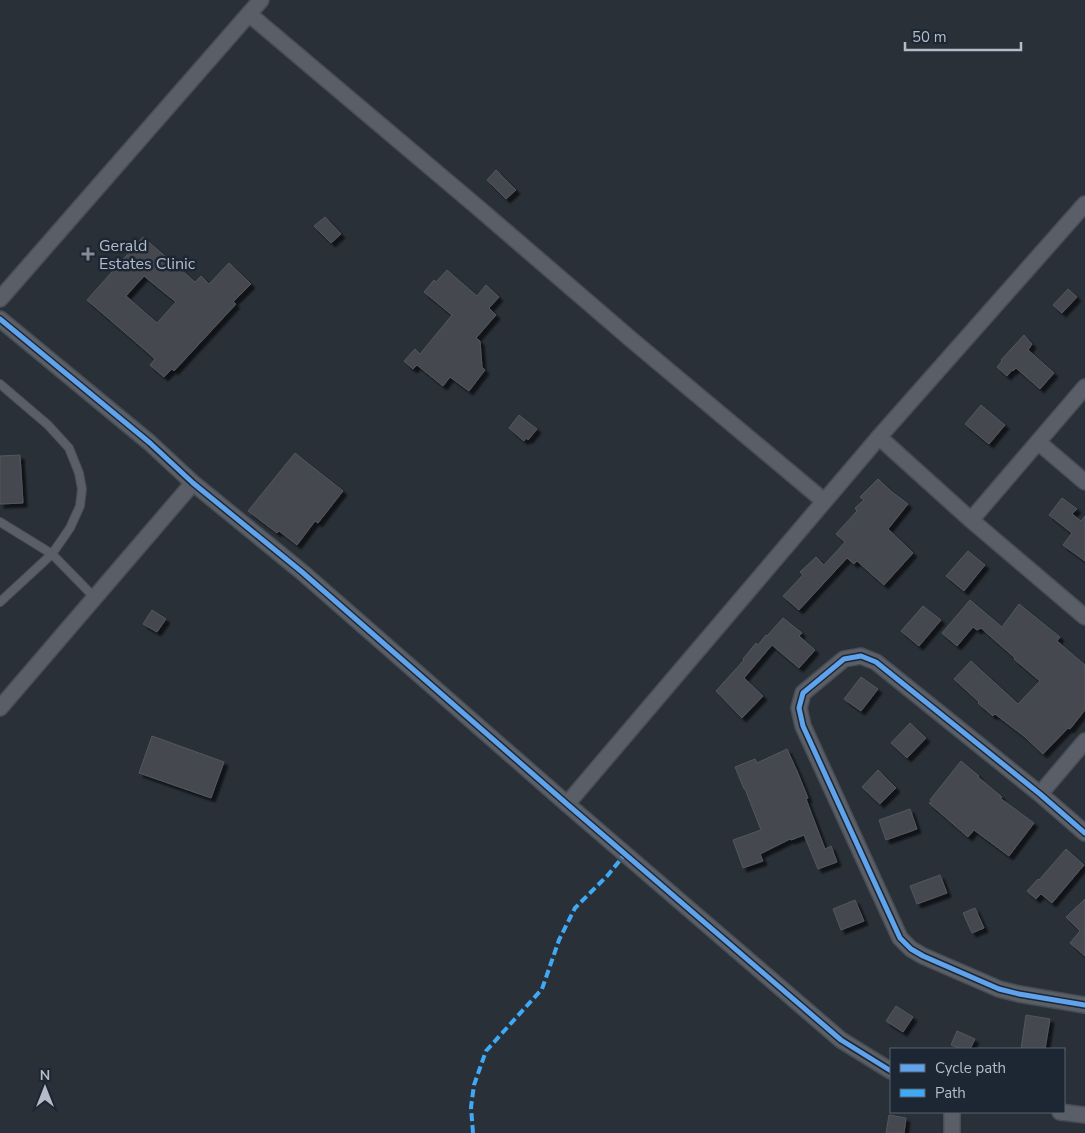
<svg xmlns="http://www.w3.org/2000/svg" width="1085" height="1133" viewBox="0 0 1085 1133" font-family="'Nunito Sans',sans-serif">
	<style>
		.building { fill: #444950; stroke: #52575f; fill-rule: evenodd; filter: url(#shadow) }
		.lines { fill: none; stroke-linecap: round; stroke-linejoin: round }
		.lane-casing { stroke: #484c53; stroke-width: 10 }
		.street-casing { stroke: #484c53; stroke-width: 18 }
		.lane { stroke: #5a5e66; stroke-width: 8 }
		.street { stroke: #5a5e66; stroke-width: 15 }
		.quiet { stroke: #3fa9f5; stroke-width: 4; stroke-dasharray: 8 4; stroke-linecap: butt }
		.cycleway-casing { stroke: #1d2633; stroke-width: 8 }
		.cycleway { stroke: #60a3ed; stroke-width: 5 }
		.poi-dot { fill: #848b96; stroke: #1d2633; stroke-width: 2 }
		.labels { text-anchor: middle; stroke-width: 5; stroke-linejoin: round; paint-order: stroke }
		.poi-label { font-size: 16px; fill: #b4bcc9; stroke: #1d2633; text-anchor: start }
	</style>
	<defs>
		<filter id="shadow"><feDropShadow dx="4" dy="4" stdDeviation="1" flood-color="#0009"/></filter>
	</defs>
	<rect width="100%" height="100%" fill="#2a3038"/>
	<g class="building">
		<path d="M496 170 516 190 506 199 487 180Z"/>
		<path d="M325 217 341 234 331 243 314 226Z"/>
		<path d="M143 237 195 282 201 276 209 284 229 263 251 284 233 302 236 304 174 371 172 369 164 377 150 365 155 359 145 350 87 300ZM144 276 176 302 157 323 126 296Z"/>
		<path d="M447 270 477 296 486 285 499 297 489 308 496 315 476 338 480 341 482 367 485 370 469 391 450 377 443 386 417 365 413 369 404 361 415 349 420 354 452 315 424 292 434 280 436 282Z"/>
		<path d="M1068 289 1077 297 1062 313 1053 305Z"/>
		<path d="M1024 335 1032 344 1028 350 1054 373 1040 389 1016 368 1013 371 1012 370 1007 376 997 367 1002 361 1001 360Z"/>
		<path d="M981 405 1005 425 989 444 965 424Z"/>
		<path d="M519 415 537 429 528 440 526 438 524 441 509 428Z"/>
		<path d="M295 453 343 491 318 523 315 521 297 545 279 531 277 533 248 511Z"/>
		<path d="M20 455 23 503 0 504V456Z"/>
		<path d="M878 479 892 492 908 504 888 529 913 553 884 585 857 561 854 564 847 558 799 610 783 596 803 575 800 572 816 557 824 565 845 542 836 534 857 511 855 508 864 500 860 497Z"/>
		<path d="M1062 498 1077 509 1072 514 1081 521 1085 516V561L1063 545 1072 533 1049 515Z"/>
		<path d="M968 551 985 565 964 591 946 576Z"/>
		<path d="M970 600 1002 627 1019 604 1060 637 1057 641 1085 665V710L1070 729 1068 728 1043 754 1025 737 995 714 993 716 978 703 979 702 954 679 971 661 1018 704 1040 681 1014 659 1015 658 981 628 977 630 973 627 957 646 942 633Z"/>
		<path d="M923 606 941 620 919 646 901 631Z"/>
		<path d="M152 610 166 619 157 632 143 624Z"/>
		<path d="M783 618 802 633 799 636 815 650 799 668 772 645 744 678 763 696 742 718 716 691 744 660 743 659 756 643 758 645 766 635 767 636Z"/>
		<path d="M861 677 878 689 861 711 844 699Z"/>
		<path d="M910 723 926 738 907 758 891 743Z"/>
		<path d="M152 736 224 762 211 798 139 773Z"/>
		<path d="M787 749 797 771 808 798 806 799 825 849 831 846 837 862 818 869 804 835 791 840 790 839 760 854 763 861 743 868 733 840 761 830 745 789H744L735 767 755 759 757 763Z"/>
		<path d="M961 761 979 776 978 777 1002 797 1000 798 1034 823 1009 856 974 830 968 837 929 803 932 802 930 800Z"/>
		<path d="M878 770 896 788 880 804 862 787Z"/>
		<path d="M910 809 917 829 886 840 879 820Z"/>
		<path d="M1066 849 1084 865 1052 903 1041 894 1036 899 1027 891 1038 879 1039 880Z"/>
		<path d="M940 875 947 893 917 904 910 886Z"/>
		<path d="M1085 899V956L1070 943 1080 931 1066 917Z"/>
		<path d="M855 900 864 921 841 930 833 909Z"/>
		<path d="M975 908 984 928 972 933 963 913Z"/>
		<path d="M896 1006 913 1017 903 1032 886 1021Z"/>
		<path d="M1026 1015 1050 1019 1045 1049H1021Z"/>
		<path d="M957 1031 975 1039 970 1049H961L951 1045Z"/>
		<path d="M889 1115 906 1118 904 1133H886Z"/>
	</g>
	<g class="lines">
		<g class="lane-casing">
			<g id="lane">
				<path d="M0 384 48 425 69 448 79 473 82 489 80 506 70 528 52 554 0 602"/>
				<path d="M0 522 52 554 94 597"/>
			</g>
		</g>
		<g class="street-casing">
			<g id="street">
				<path d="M249 14 475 205 633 341 824 501"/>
				<path d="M0 299 261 0"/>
				<path d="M0 319 150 443 193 483 302 572 567 804 841 1040 891 1071"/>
				<path d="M879 437 971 520 1085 617"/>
				<path d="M1038 442 1085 482"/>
				<path d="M971 520 1085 387"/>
				<path d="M0 708 193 483"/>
				<path d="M1040 794 1085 741"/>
				<path d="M567 804 879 437 1085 204"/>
				<path d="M1085 833 1040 794 876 662 861 656 844 659 803 693 799 708 803 726 900 938 911 949 923 956 999 989 1019 994 1085 1005"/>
				<path d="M1060 1112 1085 1115"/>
				<path d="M952 1133V1112"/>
			</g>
		</g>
		<use href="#lane" class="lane"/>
		<use href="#street" class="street"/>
		<path class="quiet" d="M473 1133 471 1107 474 1085 486 1051 542 989 559 940 575 908 608 875 625 854"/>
		<g class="cycleway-casing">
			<g id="cycleway">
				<path d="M0 319 150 443 193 483 302 572 567 804 841 1040 891 1071"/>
				<path d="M1085 833 1040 794 876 662 861 656 844 659 803 693 799 708 803 726 900 938 911 949 923 956 999 989 1019 994 1085 1005"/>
			</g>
		</g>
		<use href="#cycleway" class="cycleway"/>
	</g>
	<path class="poi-dot" d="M85.5 246.5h5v5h5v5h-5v5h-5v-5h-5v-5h5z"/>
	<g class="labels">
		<g class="poi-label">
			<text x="99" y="251">Gerald<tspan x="99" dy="18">Estates Clinic</tspan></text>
		</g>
	</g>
	<rect x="890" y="1048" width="175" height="65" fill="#1d2633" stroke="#59626f"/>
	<rect x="900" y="1064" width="25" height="8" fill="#60a3ed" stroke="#59626f"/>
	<text x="935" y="1073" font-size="15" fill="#b4bcc9">Cycle path</text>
	<rect x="900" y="1089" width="25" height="8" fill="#3fa9f5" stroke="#59626f"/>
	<text x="935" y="1098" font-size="15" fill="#b4bcc9">Path</text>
	<g transform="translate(45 1088)" stroke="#1d2633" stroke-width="4" paint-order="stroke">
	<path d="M0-4L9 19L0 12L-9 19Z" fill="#b4bcc9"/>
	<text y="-8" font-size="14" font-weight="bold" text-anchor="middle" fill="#b4bcc9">N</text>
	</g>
	<path d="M905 42v8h116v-8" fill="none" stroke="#b4bcc9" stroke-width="2.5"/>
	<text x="912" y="42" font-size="15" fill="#b4bcc9" stroke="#1d2633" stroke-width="4" paint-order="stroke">50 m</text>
</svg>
